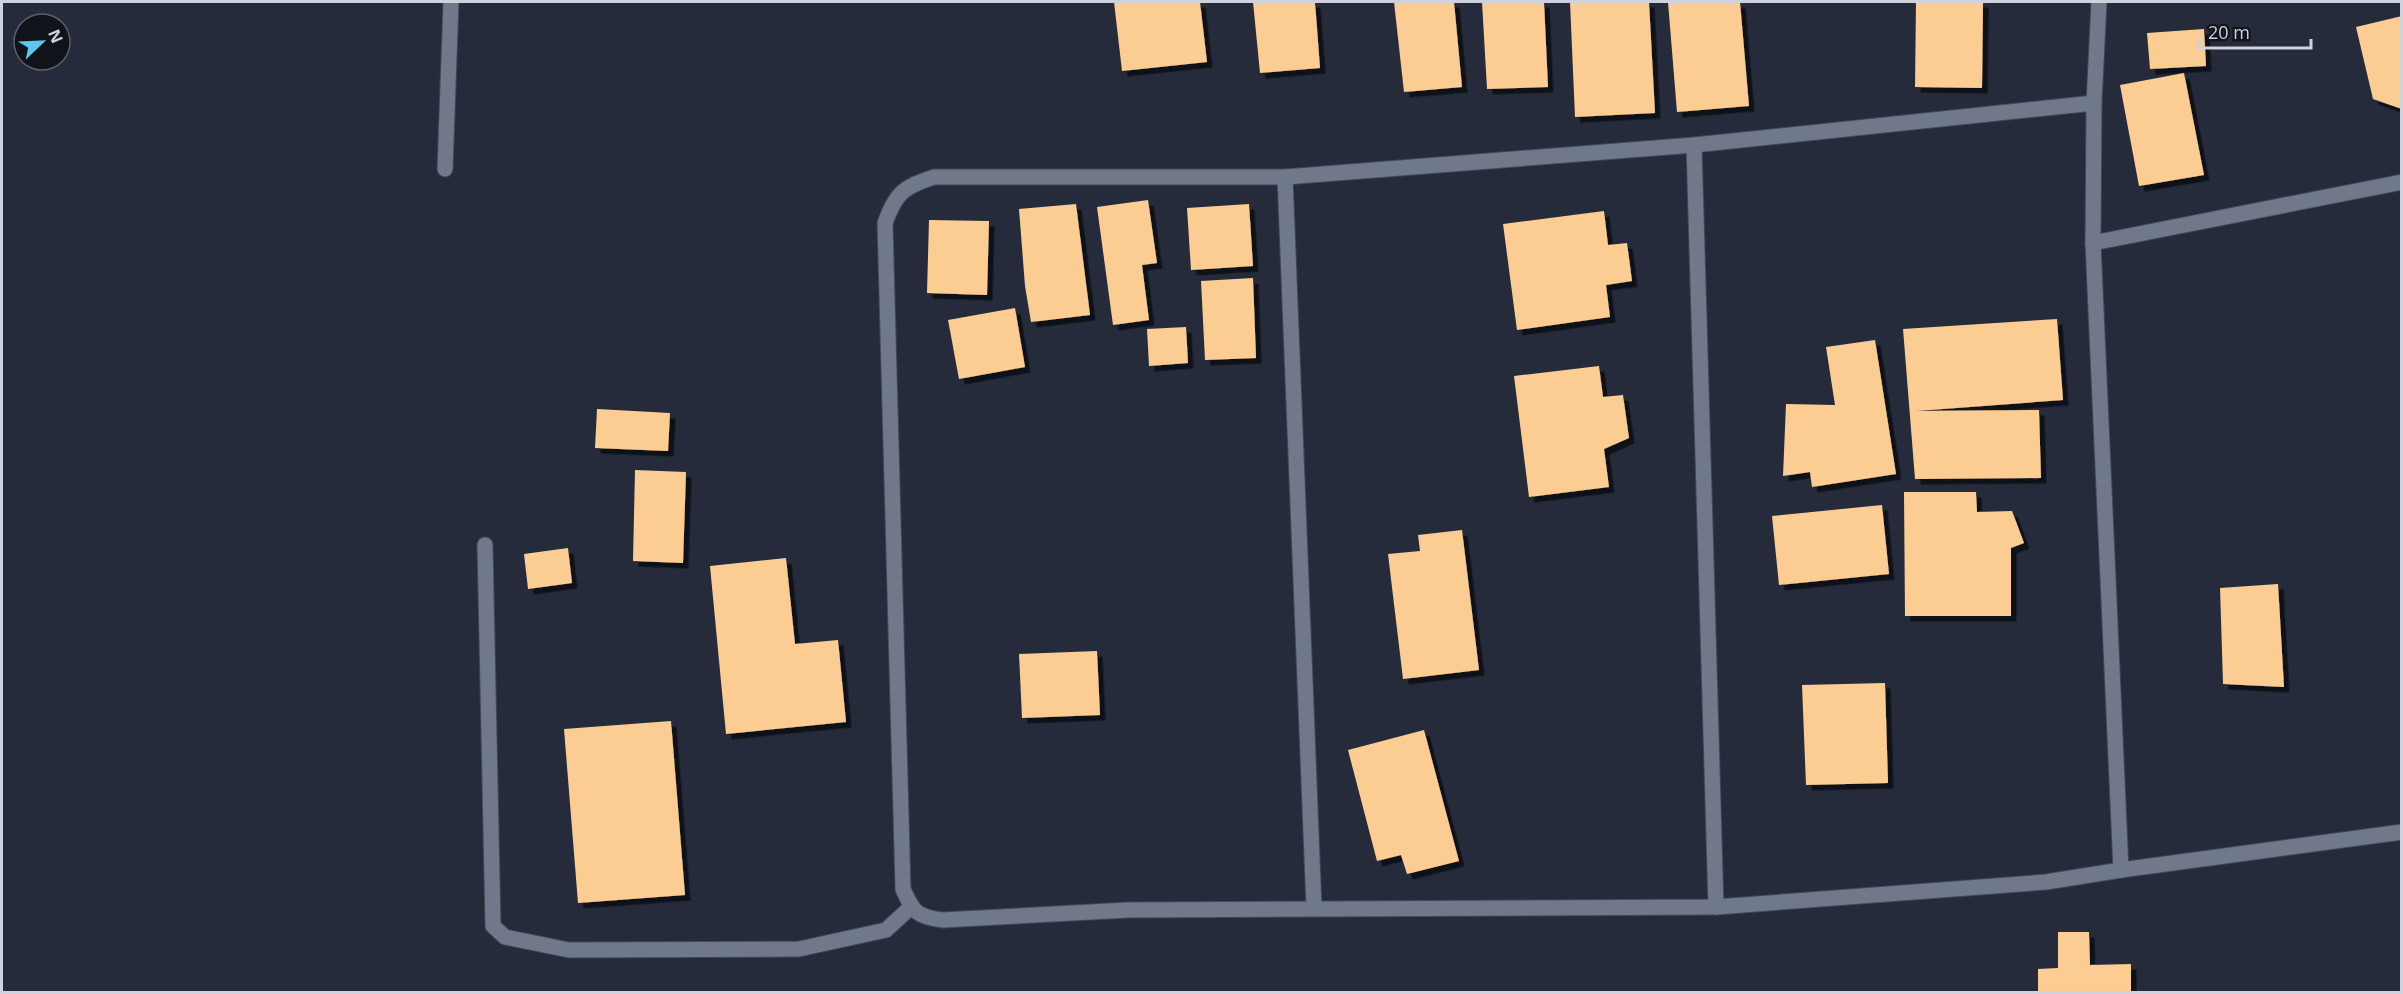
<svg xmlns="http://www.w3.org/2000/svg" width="2403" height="994" viewBox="0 0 2403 994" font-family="'Open Sans',sans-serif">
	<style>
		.building { fill: #fccd92; filter: url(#shadow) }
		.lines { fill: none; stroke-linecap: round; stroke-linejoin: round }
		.minor-casing { stroke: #444856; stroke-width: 17 }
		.minor { stroke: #70788b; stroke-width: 15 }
	</style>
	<defs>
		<filter id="shadow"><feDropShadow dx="5.5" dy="5.5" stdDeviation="0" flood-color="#0009"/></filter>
	</defs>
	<rect width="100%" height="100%" fill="#252b3b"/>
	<g class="building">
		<path d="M1114 2H1200L1207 62 1122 71Z"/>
		<path d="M1253 2H1315L1320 68 1260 73Z"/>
		<path d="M1394 2H1454L1462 87 1404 92Z"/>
		<path d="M1482 2H1544L1548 87 1487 89Z"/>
		<path d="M1570 2H1649L1655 113 1575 117Z"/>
		<path d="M1668 2H1740L1749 106 1677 112Z"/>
		<path d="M1916 2H1983L1982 88 1915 87Z"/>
		<path d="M2402 16V109L2373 99 2356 27Z"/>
		<path d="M2204 29 2206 66 2150 69 2147 33Z"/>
		<path d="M2184 73 2204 175 2139 186 2120 85Z"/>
		<path d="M1148 200 1157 263 1142 265 1149 320 1113 325 1097 207Z"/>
		<path d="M1076 204 1090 315 1031 322 1025 286 1019 209Z"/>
		<path d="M1249 204 1253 266 1191 270 1187 208Z"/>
		<path d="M1604 211 1608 245 1627 243 1632 281 1606 285 1610 317 1517 330 1503 224Z"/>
		<path d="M929 220 989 221 987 295 927 293Z"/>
		<path d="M1253 278 1256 358 1205 360 1201 281Z"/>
		<path d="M1015 308 1025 367 959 379 948 320Z"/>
		<path d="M2057 319 2063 400 1916 411 2039 410 2041 478 1915 479 1903 329Z"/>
		<path d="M1186 327 1188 363 1149 366 1147 329Z"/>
		<path d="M1875 340 1896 474 1812 487 1810 472 1783 476 1786 404 1835 405 1826 347Z"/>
		<path d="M1599 366 1603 397 1623 395 1629 438 1604 449 1609 487 1529 497 1514 376Z"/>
		<path d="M597 409 670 413 668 451 595 448Z"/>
		<path d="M635 470 686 472 683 563 633 561Z"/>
		<path d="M1904 492H1976L1977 512 2012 511 2024 543 2011 548V616H1905Z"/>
		<path d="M1882 505 1889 574 1779 585 1772 516Z"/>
		<path d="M1462 530 1479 670 1403 679 1388 554 1420 551 1418 535Z"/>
		<path d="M568 548 572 583 528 589 524 554Z"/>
		<path d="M786 558 795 644 838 640 846 722 726 734 710 566Z"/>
		<path d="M2278 584 2284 687 2223 684 2220 588Z"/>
		<path d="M1097 651 1100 715 1022 718 1019 654Z"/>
		<path d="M1885 683 1888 783 1806 785 1802 685Z"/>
		<path d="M671 721 685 895 578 903 564 729Z"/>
		<path d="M1424 730 1459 861 1407 874 1401 855 1377 861 1348 750Z"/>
		<path d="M2058 932H2089L2090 965 2131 964V992H2038V969L2058 968Z"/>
	</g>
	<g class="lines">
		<g class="minor-casing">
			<g id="minor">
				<path d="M2099 2 2094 103 2093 243 2121 870 2402 832"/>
				<path d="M2094 103 1694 145 1285 177H934C904 187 896 192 885 223L903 889C913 912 917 917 943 920L1128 910 1716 907 2046 882 2121 870"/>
				<path d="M1694 145 1716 907"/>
				<path d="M445 169 451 2"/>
				<path d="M1285 177 1314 908"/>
				<path d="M2093 243 2402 182"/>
				<path d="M485 545 493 926 505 937 569 950 799 949 886 930 911 907"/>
			</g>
		</g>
		<use href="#minor" class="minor"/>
	</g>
	<rect width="2403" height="994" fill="none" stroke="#ced2dd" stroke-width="6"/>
	<g transform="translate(42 42) rotate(67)"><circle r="28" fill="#11131b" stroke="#5d5f69" stroke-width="1.5"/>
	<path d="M0-4.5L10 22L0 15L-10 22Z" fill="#5dc7e8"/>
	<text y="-9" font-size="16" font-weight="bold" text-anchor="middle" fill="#ced2dd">N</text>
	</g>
	<path d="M2199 39v9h112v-9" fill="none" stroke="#ced2dd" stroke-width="3"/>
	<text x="2208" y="39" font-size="18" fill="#ced2dd" stroke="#11131b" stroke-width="4.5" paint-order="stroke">20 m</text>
</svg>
